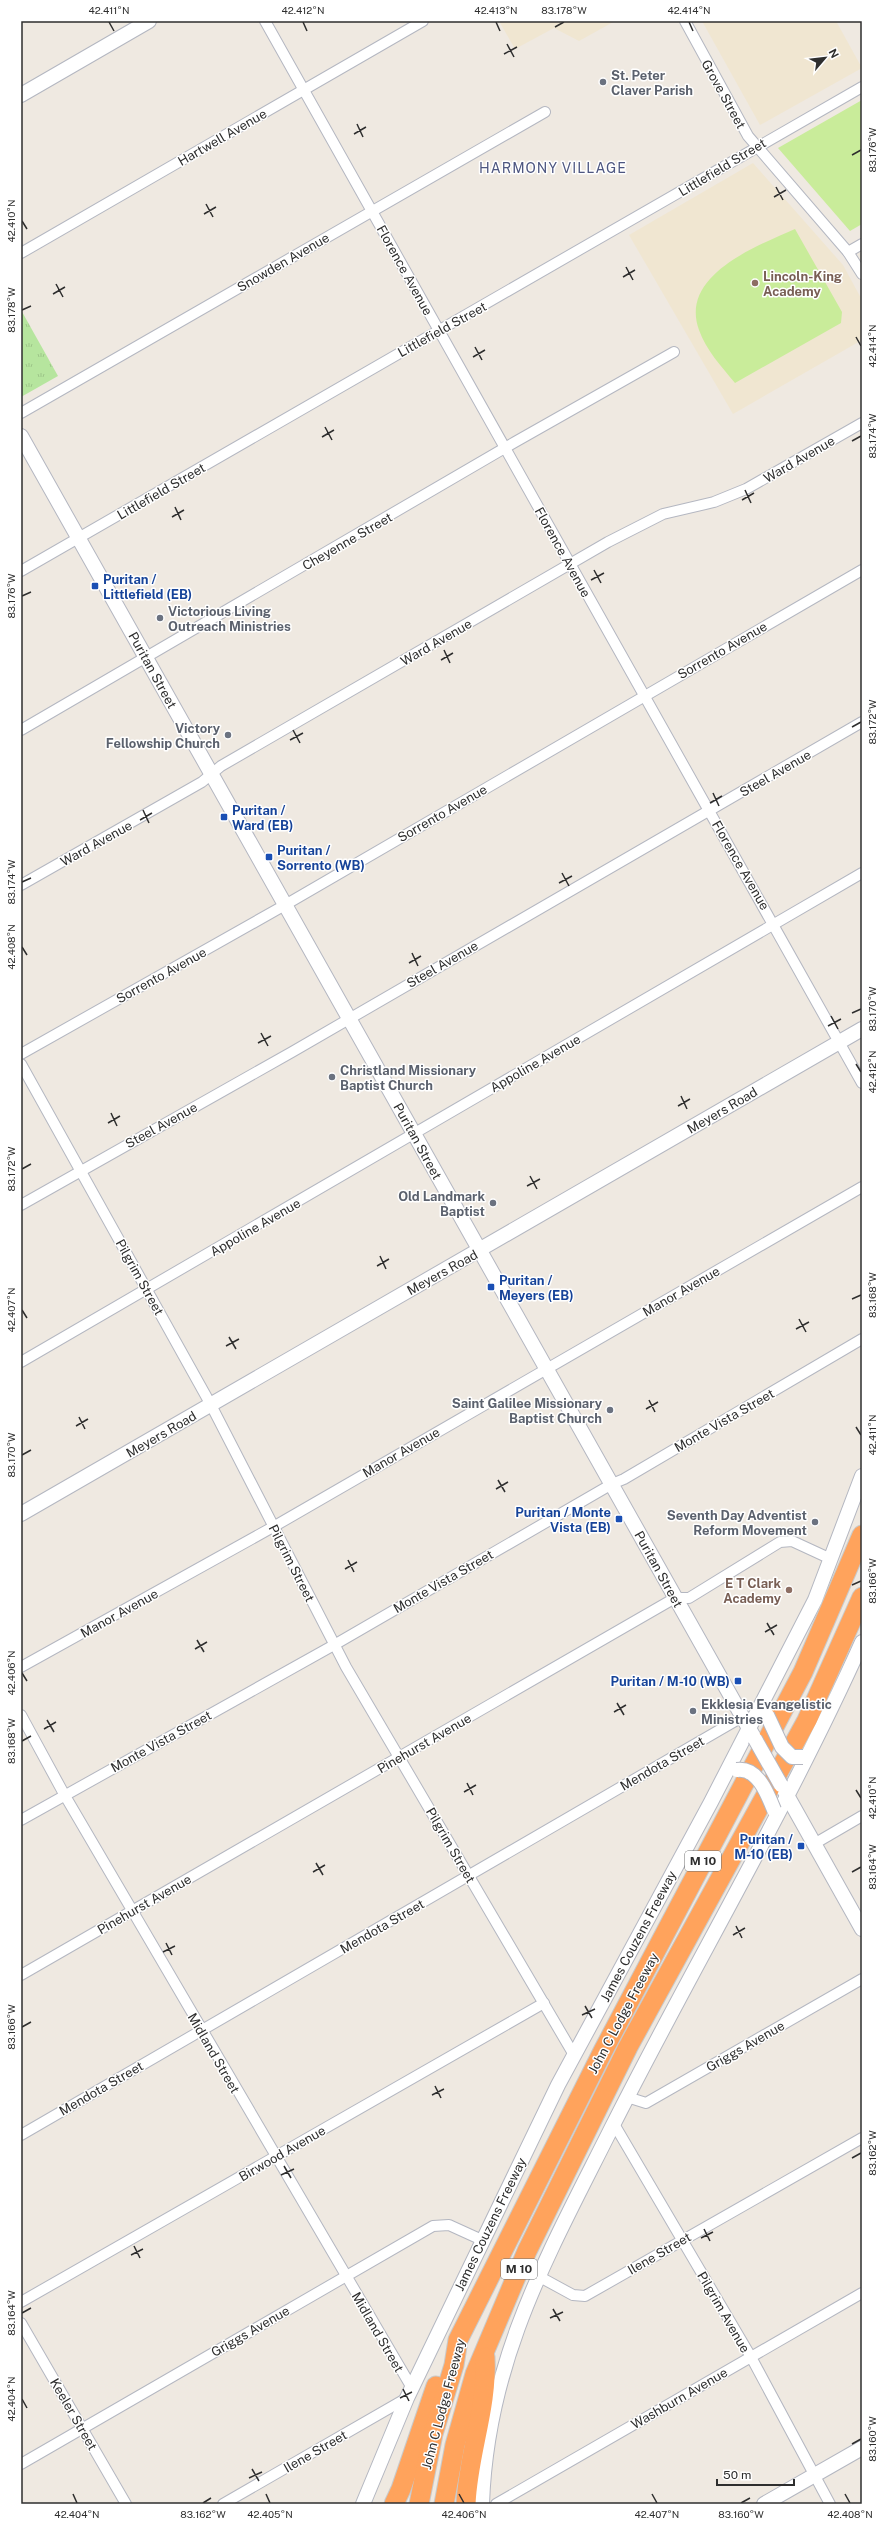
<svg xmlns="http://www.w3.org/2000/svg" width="883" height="2525" viewBox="0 0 883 2525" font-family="'Public Sans',sans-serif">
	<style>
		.education { fill: #f0e6d1 }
		.grass { fill: url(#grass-tufts) }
		.pitch { fill: #c9ec9a }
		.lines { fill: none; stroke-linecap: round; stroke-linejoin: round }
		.street-casing { stroke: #b4b7c1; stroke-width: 12 }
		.secondary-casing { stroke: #b4b7c1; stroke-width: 16 }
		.highway-casing { stroke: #c9c9c9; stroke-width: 21 }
		.street { stroke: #fff; stroke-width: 10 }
		.secondary { stroke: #fff; stroke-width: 14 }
		.highway { stroke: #ffa35c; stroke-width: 19 }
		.secondary-bridge-casing { stroke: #b4b7c1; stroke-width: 16; stroke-linecap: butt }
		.secondary-bridge { stroke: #fff; stroke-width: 14 }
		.ticks { fill: none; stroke: #2e2e2e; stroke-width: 1.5 }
		.worship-dot { fill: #6b7280; stroke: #fff; stroke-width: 1.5 }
		.education-dot { fill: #8d6e63; stroke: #fff; stroke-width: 1.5 }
		.transit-dot { fill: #1a4fb4; stroke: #fff; stroke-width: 1.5 }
		.labels { text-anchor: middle; stroke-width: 3; stroke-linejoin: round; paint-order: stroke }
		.shield { fill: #fff; stroke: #6d6d6d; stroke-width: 1 }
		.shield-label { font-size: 12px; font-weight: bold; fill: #2e2e2e }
		.worship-label { font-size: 13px; font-weight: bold; fill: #5b616d; stroke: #fff; text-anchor: start }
		.street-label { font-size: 13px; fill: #2e2e2e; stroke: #fff }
		.education-label { font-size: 13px; font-weight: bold; fill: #785e54; stroke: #fff; text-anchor: start }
		.transit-label { font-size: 13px; font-weight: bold; fill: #164399; stroke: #fff; text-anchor: start }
		.neighbourhood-label { font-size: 14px; letter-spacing: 1px; fill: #4d5680; stroke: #fff }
		.neatline { fill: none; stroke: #2e2e2e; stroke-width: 1.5 }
		.ticks-label { font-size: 10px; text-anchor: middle; fill: #2e2e2e }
	</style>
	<defs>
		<pattern id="grass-tufts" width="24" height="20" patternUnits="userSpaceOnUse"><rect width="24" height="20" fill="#b6e59e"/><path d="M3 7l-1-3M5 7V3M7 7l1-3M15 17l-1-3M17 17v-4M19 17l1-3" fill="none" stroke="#9dc588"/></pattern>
	</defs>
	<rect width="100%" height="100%" fill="#efe9e1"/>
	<g class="education">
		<path d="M499 21H615L579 41 554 28 515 49Z"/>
		<path d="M702 21H836L862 68 760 125Z"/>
		<path d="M753 163 843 265 862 300V340L733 414 629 235Z"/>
	</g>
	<path class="grass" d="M21 310 58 376 21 397Z"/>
	<g class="pitch">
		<path d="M862 100V224L850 231 778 148Z"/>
		<path d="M795 229 842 312 841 323 735 383C721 366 706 350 699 330 679 275 757 246 795 229Z"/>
	</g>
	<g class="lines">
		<g class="street-casing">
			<g id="street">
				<path d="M265 21 862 1083"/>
				<path d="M685 21 748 136 848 252 862 274"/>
				<path d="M848 252 862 244"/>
				<path d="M21 253 423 21"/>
				<path d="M21 413 545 112"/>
				<path d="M21 571 862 87"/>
				<path d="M21 730 515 442 674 352"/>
				<path d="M21 885 202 782 221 766 608 542 663 514 714 502 746 489 862 423"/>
				<path d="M21 1054 285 905 862 570"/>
				<path d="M21 1064 211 1405 346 1667 574 2055"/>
				<path d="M21 1205 292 1052 862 722"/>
				<path d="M21 1362 862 873"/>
				<path d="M21 1667 273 1527 862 1187"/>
				<path d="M21 1715 64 1794 412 2388"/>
				<path d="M21 1820 334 1645 612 1484 624 1479 862 1339"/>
				<path d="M814 1844 862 1816"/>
				<path d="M21 1975 675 1598H689L780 1542 792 1541 831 1559"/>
				<path d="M627 2097 646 2103 862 1979"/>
				<path d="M614 2124 751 2357 830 2504"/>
				<path d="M21 2135 742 1717"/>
				<path d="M538 2276 573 2295 585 2296 862 2138"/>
				<path d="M21 2302 544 2003"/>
				<path d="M21 2323 126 2504"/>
				<path d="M21 2464 433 2226 449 2225 482 2240"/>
				<path d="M223 2504 407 2398"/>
				<path d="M496 2504 862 2293"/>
			</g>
		</g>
		<g class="secondary-casing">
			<g id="secondary">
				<path d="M21 95 149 21"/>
				<path d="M21 436 755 1739"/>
				<path d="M21 1514 862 1029"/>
				<path d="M784 1790 862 1929"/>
				<path d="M363 2504 407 2398 558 2085 711 1802 815 1600 862 1476"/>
				<path d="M482 2504C487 2360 548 2255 611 2129 693 1966 787 1809 862 1642"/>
				<path d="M764 2504 862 2448"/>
			</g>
		</g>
		<g class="highway-casing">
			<g id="highway">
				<path d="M394 2504 401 2489 436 2386"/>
				<path d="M419 2504 433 2434 454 2365 458 2340 603 2051 803 1672 862 1535"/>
				<path d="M444 2504 455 2445 475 2374 527 2251 628 2047 807 1720 862 1597"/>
				<path d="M466 2504C468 2454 488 2407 485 2357"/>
			</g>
		</g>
		<use href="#street" class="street"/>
		<use href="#secondary" class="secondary"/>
		<use href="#highway" class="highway"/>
		<g class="secondary-bridge-casing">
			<g id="secondary-bridge">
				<path d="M767 1715 782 1747 792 1757H803"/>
				<path d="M755 1739 781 1785"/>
				<path d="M737 1770C758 1767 768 1795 774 1810"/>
			</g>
		</g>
		<use href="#secondary-bridge" class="secondary-bridge"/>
	</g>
	<path class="ticks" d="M109 22 114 31M303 22 307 31M496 22 500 31M689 22 693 31M555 27 564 22M507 44 514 57M504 54 517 47M357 124 363 137M354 134 366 127M852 155 861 150M776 187 783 200M774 197 786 190M206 204 213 217M204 214 216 207M22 221 27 229M626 267 633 280M623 277 635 270M56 284 63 297M53 294 65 287M22 310 31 306M856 337 861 346M475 347 482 360M473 357 485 350M325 427 332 440M322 437 334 430M852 441 861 436M745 490 751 503M742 500 754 493M175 507 181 520M172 517 184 510M594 570 601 583M591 580 604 573M22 596 31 592M444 650 450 663M441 660 453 653M852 727 861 722M293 730 300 743M290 740 303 733M713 793 719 806M710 803 722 796M143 810 149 823M140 820 152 813M562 873 569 886M22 882 31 878M559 883 572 876M22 947 27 955M412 953 418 966M409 963 421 956M852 1013 861 1009M831 1016 838 1029M828 1026 841 1019M261 1033 268 1046M258 1043 271 1036M856 1064 861 1072M681 1096 687 1109M678 1106 690 1099M111 1113 117 1126M108 1123 120 1116M22 1169 31 1164M530 1176 537 1189M527 1186 540 1179M380 1256 386 1269M377 1266 389 1259M852 1299 861 1295M22 1310 27 1318M799 1319 806 1332M796 1329 809 1322M229 1337 236 1349M226 1346 239 1339M649 1400 655 1412M646 1409 658 1402M79 1417 85 1429M76 1426 88 1419M856 1427 861 1435M22 1455 31 1450M498 1480 505 1492M496 1489 508 1482M348 1560 354 1572M345 1569 357 1562M852 1585 861 1581M767 1623 774 1635M765 1632 777 1625M197 1640 204 1652M195 1649 207 1642M22 1673 27 1681M617 1703 624 1715M614 1712 626 1705M47 1720 54 1732M44 1729 56 1722M22 1741 31 1736M467 1783 473 1795M856 1790 861 1798M464 1792 476 1785M316 1863 323 1875M313 1872 325 1865M852 1872 861 1867M736 1926 742 1938M733 1935 745 1928M166 1943 172 1955M163 1952 175 1946M585 2006 592 2018M582 2015 595 2009M22 2027 31 2022M435 2086 441 2098M432 2095 444 2089M852 2158 861 2153M284 2166 291 2178M281 2175 294 2169M704 2229 710 2241M701 2238 713 2232M134 2246 140 2258M131 2255 143 2249M553 2309 560 2321M22 2313 31 2308M550 2318 563 2312M403 2389 409 2401M400 2398 412 2392M22 2399 27 2408M852 2444 861 2439M252 2469 259 2481M249 2478 262 2472M73 2494 77 2503M266 2494 270 2503M459 2494 464 2503M652 2494 657 2503M845 2494 850 2503M203 2503 211 2498M741 2503 750 2498"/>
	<g class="worship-dot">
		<circle cx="603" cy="82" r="4"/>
		<circle cx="160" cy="618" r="4"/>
		<circle cx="228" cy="735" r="4"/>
		<circle cx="332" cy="1077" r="4"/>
		<circle cx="493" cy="1203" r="4"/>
		<circle cx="610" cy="1410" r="4"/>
		<circle cx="815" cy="1522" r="4"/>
		<circle cx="693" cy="1711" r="4"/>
	</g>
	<g class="education-dot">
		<circle cx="755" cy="283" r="4"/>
		<circle cx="789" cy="1590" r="4"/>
	</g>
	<g class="transit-dot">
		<rect x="91" y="582" width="8" height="8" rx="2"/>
		<rect x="220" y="813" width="8" height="8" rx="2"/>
		<rect x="265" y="853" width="8" height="8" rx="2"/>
		<rect x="487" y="1283" width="8" height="8" rx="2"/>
		<rect x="615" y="1515" width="8" height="8" rx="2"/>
		<rect x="734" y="1677" width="8" height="8" rx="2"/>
		<rect x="797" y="1842" width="8" height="8" rx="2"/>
	</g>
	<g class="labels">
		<g class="shield">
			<rect x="685" y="1851" width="36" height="20" rx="3"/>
			<rect x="501" y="2259" width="36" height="20" rx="3"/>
		</g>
		<g class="shield-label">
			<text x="703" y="1865">M 10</text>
			<text x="519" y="2273">M 10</text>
		</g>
		<g class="worship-label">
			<text x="611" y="80">St. Peter<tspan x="611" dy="15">Claver Parish</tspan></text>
			<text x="168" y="616">Victorious Living<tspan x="168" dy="15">Outreach Ministries</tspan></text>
			<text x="220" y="733" text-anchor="end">Victory<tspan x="220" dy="15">Fellowship Church</tspan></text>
			<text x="340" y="1075">Christland Missionary<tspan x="340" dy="15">Baptist Church</tspan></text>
			<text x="485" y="1201" text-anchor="end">Old Landmark<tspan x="485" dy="15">Baptist</tspan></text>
			<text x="602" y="1408" text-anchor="end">Saint Galilee Missionary<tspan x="602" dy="15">Baptist Church</tspan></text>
			<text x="807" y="1520" text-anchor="end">Seventh Day Adventist<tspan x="807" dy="15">Reform Movement</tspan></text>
			<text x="701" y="1709">Ekklesia Evangelistic<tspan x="701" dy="15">Ministries</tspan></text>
		</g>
		<g class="street-label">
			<text transform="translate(724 94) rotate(61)" y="5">Grove Street</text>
			<text transform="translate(222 137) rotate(-30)" y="5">Hartwell Avenue</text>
			<text transform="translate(722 167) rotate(-31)" y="5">Littlefield Street</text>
			<text transform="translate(283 262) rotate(-30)" y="5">Snowden Avenue</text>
			<text transform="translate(405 270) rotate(61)" y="5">Florence Avenue</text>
			<text transform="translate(442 329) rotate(-29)" y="5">Littlefield Street</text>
			<text transform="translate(799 459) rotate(-30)" y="5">Ward Avenue</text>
			<text transform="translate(161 491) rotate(-30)" y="5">Littlefield Street</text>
			<text transform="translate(347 541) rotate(-30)" y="5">Cheyenne Street</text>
			<text transform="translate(563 552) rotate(61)" y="5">Florence Avenue</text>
			<text transform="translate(436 642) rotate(-30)" y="5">Ward Avenue</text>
			<text transform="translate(722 650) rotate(-30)" y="5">Sorrento Avenue</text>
			<text transform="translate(153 670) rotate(61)" y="5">Puritan Street</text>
			<text transform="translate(775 773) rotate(-30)" y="5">Steel Avenue</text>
			<text transform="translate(442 813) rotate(-30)" y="5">Sorrento Avenue</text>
			<text transform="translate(96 843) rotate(-29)" y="5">Ward Avenue</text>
			<text transform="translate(741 865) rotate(60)" y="5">Florence Avenue</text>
			<text transform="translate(442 964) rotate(-30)" y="5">Steel Avenue</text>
			<text transform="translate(161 975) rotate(-29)" y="5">Sorrento Avenue</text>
			<text transform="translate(535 1063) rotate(-30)" y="5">Appoline Avenue</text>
			<text transform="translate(722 1110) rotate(-30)" y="5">Meyers Road</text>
			<text transform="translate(161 1125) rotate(-29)" y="5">Steel Avenue</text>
			<text transform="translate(418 1141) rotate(61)" y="5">Puritan Street</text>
			<text transform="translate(255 1227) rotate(-30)" y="5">Appoline Avenue</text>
			<text transform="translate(442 1272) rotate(-29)" y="5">Meyers Road</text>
			<text transform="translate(140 1277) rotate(61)" y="5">Pilgrim Street</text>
			<text transform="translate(681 1291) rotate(-30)" y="5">Manor Avenue</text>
			<text transform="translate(724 1420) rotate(-30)" y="5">Monte Vista Street</text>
			<text transform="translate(161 1434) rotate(-30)" y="5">Meyers Road</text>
			<text transform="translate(401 1452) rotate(-30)" y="5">Manor Avenue</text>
			<text transform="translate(292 1563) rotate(63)" y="5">Pilgrim Street</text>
			<text transform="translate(659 1569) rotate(61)" y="5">Puritan Street</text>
			<text transform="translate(443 1581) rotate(-30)" y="5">Monte Vista Street</text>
			<text transform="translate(119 1613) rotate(-29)" y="5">Manor Avenue</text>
			<text transform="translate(161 1741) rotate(-29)" y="5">Monte Vista Street</text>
			<text transform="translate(424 1743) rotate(-30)" y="5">Pinehurst Avenue</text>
			<text transform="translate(662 1763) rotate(-30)" y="5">Mendota Street</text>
			<text transform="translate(451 1845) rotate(60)" y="5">Pilgrim Street</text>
			<text transform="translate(144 1904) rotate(-30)" y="5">Pinehurst Avenue</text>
			<text transform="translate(382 1926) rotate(-30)" y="5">Mendota Street</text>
			<text transform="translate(638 1936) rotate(-62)" y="5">James Couzens Freeway</text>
			<text transform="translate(623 2013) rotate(-62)" y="5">John C Lodge Freeway</text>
			<text transform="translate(745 2046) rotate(-30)" y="5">Griggs Avenue</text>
			<text transform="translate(214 2053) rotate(60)" y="5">Midland Street</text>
			<text transform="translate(101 2088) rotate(-30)" y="5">Mendota Street</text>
			<text transform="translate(282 2153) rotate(-30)" y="5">Birwood Avenue</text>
			<text transform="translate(490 2224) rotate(-64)" y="5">James Couzens Freeway</text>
			<text transform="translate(659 2253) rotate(-30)" y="5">Ilene Street</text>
			<text transform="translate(724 2312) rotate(60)" y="5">Pilgrim Avenue</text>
			<text transform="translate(250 2331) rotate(-30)" y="5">Griggs Avenue</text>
			<text transform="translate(378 2332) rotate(60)" y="5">Midland Street</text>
			<text transform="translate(679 2398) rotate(-30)" y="5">Washburn Avenue</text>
			<text transform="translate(443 2404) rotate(-75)" y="5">John C Lodge Freeway</text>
			<text transform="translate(74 2414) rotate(60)" y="5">Keeler Street</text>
			<text transform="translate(315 2451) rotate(-30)" y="5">Ilene Street</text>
		</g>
		<g class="education-label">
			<text x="763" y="281">Lincoln-King<tspan x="763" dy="15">Academy</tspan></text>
			<text x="781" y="1588" text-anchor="end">E T Clark<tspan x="781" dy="15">Academy</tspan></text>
		</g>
		<g class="transit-label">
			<text x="103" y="584">Puritan /<tspan x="103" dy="15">Littlefield (EB)</tspan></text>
			<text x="232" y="815">Puritan /<tspan x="232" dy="15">Ward (EB)</tspan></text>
			<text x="277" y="855">Puritan /<tspan x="277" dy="15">Sorrento (WB)</tspan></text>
			<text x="499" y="1285">Puritan /<tspan x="499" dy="15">Meyers (EB)</tspan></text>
			<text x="611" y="1517" text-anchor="end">Puritan / Monte<tspan x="611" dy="15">Vista (EB)</tspan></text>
			<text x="730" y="1686" text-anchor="end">Puritan / M-10 (WB)</text>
			<text x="793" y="1844" text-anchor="end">Puritan /<tspan x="793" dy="15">M-10 (EB)</tspan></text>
		</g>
		<g class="neighbourhood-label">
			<text x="553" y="173">HARMONY VILLAGE</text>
		</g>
	</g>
	<rect width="883" height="2525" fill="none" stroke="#ffffff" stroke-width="44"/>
	<g transform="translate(825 58) rotate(62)" stroke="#ffffff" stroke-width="3" paint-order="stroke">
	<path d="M0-3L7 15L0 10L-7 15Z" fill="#2e2e2e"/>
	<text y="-6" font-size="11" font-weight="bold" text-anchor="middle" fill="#2e2e2e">N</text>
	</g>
	<path d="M717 2479v6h77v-6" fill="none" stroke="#2e2e2e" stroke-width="2"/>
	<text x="723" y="2479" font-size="12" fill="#2e2e2e" stroke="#ffffff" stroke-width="3" paint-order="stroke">50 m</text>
	<rect x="22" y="22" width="839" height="2481" class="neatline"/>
	<g class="ticks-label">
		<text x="109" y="14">42.411°N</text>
		<text x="303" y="14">42.412°N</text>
		<text x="496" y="14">42.413°N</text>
		<text x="564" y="14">83.178°W</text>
		<text x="689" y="14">42.414°N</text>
		<text transform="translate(872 150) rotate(-90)" y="4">83.176°W</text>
		<text transform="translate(11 221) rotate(-90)" y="4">42.410°N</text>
		<text transform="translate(11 310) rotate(-90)" y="4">83.178°W</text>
		<text transform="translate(872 346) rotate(-90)" y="4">42.414°N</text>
		<text transform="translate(872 436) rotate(-90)" y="4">83.174°W</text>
		<text transform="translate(11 596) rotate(-90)" y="4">83.176°W</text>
		<text transform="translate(872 722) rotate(-90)" y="4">83.172°W</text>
		<text transform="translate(11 882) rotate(-90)" y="4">83.174°W</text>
		<text transform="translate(11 947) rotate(-90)" y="4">42.408°N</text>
		<text transform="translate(872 1009) rotate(-90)" y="4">83.170°W</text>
		<text transform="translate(872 1072) rotate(-90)" y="4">42.412°N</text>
		<text transform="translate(11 1169) rotate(-90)" y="4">83.172°W</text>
		<text transform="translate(872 1295) rotate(-90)" y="4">83.168°W</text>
		<text transform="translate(11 1310) rotate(-90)" y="4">42.407°N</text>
		<text transform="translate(872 1435) rotate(-90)" y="4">42.411°N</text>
		<text transform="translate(11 1455) rotate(-90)" y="4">83.170°W</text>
		<text transform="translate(872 1581) rotate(-90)" y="4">83.166°W</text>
		<text transform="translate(11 1673) rotate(-90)" y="4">42.406°N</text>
		<text transform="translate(11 1741) rotate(-90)" y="4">83.168°W</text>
		<text transform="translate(872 1798) rotate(-90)" y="4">42.410°N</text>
		<text transform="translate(872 1867) rotate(-90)" y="4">83.164°W</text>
		<text transform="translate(11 2027) rotate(-90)" y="4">83.166°W</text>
		<text transform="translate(872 2153) rotate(-90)" y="4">83.162°W</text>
		<text transform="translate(11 2313) rotate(-90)" y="4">83.164°W</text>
		<text transform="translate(11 2399) rotate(-90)" y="4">42.404°N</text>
		<text transform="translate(872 2439) rotate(-90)" y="4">83.160°W</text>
		<text x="77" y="2518">42.404°N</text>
		<text x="203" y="2518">83.162°W</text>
		<text x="270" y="2518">42.405°N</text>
		<text x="464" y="2518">42.406°N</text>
		<text x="657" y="2518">42.407°N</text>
		<text x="741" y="2518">83.160°W</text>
		<text x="850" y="2518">42.408°N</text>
	</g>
</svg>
